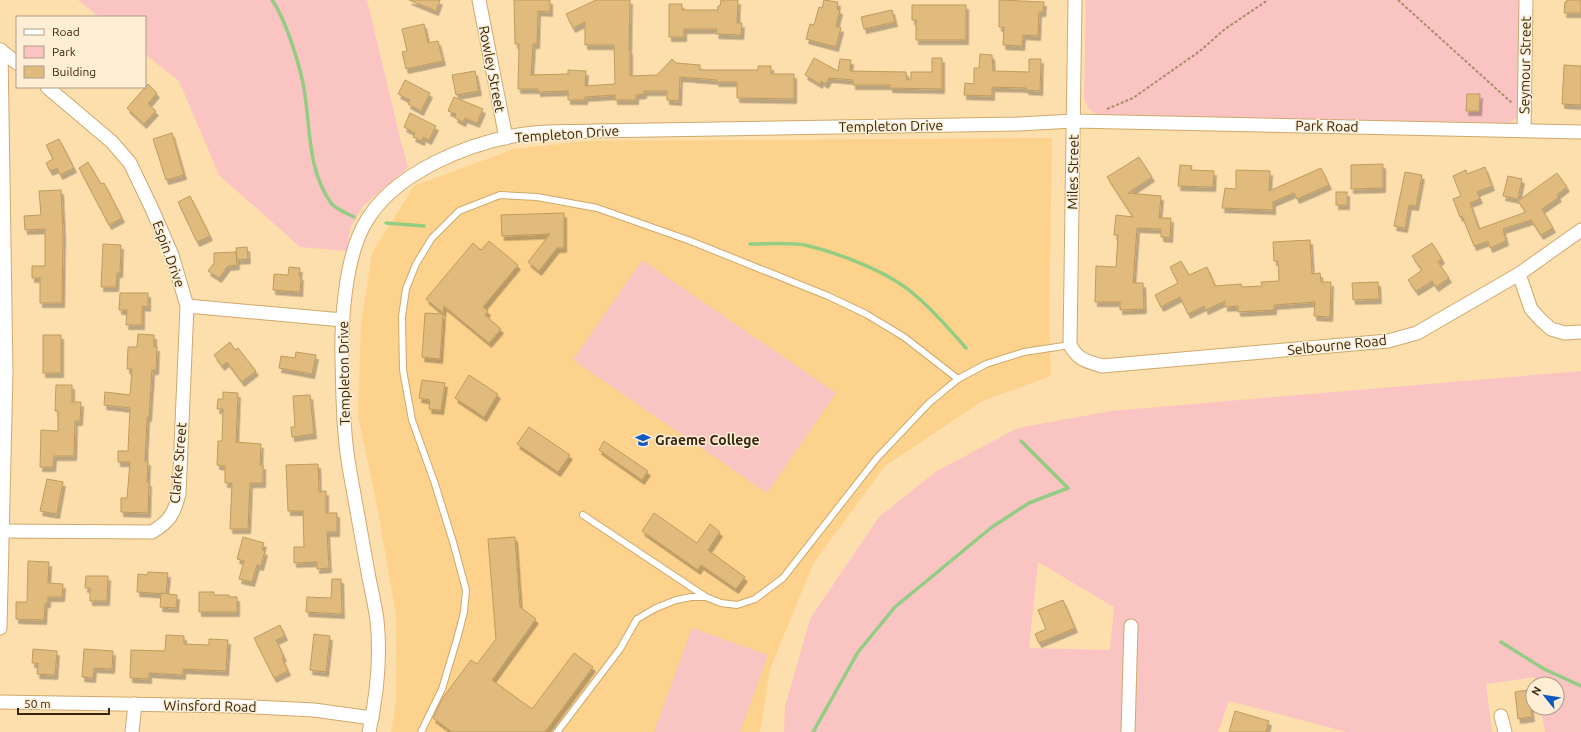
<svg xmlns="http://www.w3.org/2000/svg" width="1581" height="732" viewBox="0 0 1581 732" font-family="Ubuntu,sans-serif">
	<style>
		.built { fill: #fcd28c }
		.green { fill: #fac4c3; fill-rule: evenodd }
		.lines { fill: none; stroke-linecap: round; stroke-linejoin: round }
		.stream { stroke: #93cc83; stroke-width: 3.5 }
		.building { fill: #e0bb7d; stroke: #bf9b5e; filter: url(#shadow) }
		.service-casing { stroke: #cea96c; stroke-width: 8 }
		.minor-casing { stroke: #cea96c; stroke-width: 15 }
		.path { stroke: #a68e68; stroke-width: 2; stroke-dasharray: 3 2; stroke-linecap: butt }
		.service { stroke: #fff; stroke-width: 6 }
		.minor { stroke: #fff; stroke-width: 13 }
		.labels { text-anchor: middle; stroke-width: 3; stroke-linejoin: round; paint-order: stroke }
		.street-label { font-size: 14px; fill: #35260d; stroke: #fdeed5 }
		.poi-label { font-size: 14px; font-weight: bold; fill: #35260d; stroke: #fdeed5; text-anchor: start }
	</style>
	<defs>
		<filter id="shadow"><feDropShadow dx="2.5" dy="4.5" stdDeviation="0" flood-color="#0004"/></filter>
	</defs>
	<rect width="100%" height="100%" fill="#fddead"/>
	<path class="built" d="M1052 138 1049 330 1051 376 982 401 885 466 813 564 770 669 760 732H391L396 702V616L379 516 358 415 361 324 372 253 414 186 514 149 588 141Z"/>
	<g class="green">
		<path d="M78 0H367L401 142 408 167 363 206 350 228 347 251 300 247 219 175 179 81 145 54V17H99Z"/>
		<path d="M1086 0H1522L1521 111 1517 117 1509 123 1098 115 1089 109 1084 99Z"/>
		<path d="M642 260 836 393 767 493 573 360Z"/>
		<path d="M1581 371V732H1545L1541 708H1557V684H1536L1535 677 1486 684 1492 732H1347L1229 701 1218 732H784L785 707 810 619 879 517 937 471 1018 428 1111 411ZM1038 562 1114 607 1110 650 1029 648Z"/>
		<path d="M692 628 768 655 740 732H654Z"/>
	</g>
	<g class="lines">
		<g class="stream">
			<path d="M272 0C285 18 298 60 303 83 311 123 306 168 331 203 335 209 347 213 354 217"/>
			<path d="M386 223 424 226"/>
			<path d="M750 244C765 244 791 242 805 245 839 253 889 272 915 295 934 311 950 330 966 348"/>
			<path d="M1501 642 1544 669 1581 686"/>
			<path d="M813 732 858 652 895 607 992 527 1029 503 1068 488 1021 441"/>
		</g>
	</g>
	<g class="building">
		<path d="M409 0H440L436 11Z"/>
		<path d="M514 0H550V12L538 11 537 44H533L531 75 568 74V70L586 71 585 86 615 84 614 45H585V22L573 28 566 14 596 0H630L629 50H630V76L657 75 672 59 676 63 700 65V70H758V66H771V74H794V99L737 98V82H716L717 80 680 77 679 101 667 100V91H644V94L636 95V100H615V95L585 97V100H568V91L538 92V89H518L519 44H515Z"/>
		<path d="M721 0H738L737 23H742L741 35 716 34 717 29H684V37H669V4H682V10H718V6H720Z"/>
		<path d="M824 0 838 2 837 9 840 10 836 26 841 28 836 47 806 39 810 24 814 25 819 7 822 8Z"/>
		<path d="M999 0 1044 2 1043 12H1039L1038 36 1023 35 1022 46 1003 45 1004 27H999Z"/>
		<path d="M1567 0H1581V13H1564L1565 2H1567Z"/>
		<path d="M912 5H966V40H916V20H912Z"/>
		<path d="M892 10 895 22 864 29 861 17Z"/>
		<path d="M424 24 428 43 438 41 443 61 406 69 402 52 407 51 402 29Z"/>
		<path d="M980 54 992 55 993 71 1029 72V59H1041L1040 91 1026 90V88L992 87V96L964 95 965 83 974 84V68H979Z"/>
		<path d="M814 58 838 71 840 59 851 60 850 71 906 72 907 80 911 79V72H932V58H942V89L890 88V85H853V80L829 78 826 84 821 81 820 84 805 75Z"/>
		<path d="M1564 65 1581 66V105L1562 104Z"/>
		<path d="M475 71 479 91 456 95 452 75Z"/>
		<path d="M405 80 430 93 421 111 408 104 410 100 398 94Z"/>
		<path d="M148 84 157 93 148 104 156 111 144 124 127 108Z"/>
		<path d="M1467 94H1480L1479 111H1466Z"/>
		<path d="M454 97 483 109 477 123 465 118 463 122 455 118 456 114 448 111Z"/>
		<path d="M410 113 436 126 429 140 423 137 422 141 413 137 415 133 404 127Z"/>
		<path d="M172 133 184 175 166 180 153 139Z"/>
		<path d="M59 139 74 168 60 175 57 168 50 171 46 163 53 159 46 145Z"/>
		<path d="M1139 157 1152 177 1128 193 1161 196 1159 218H1171L1170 238 1161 237V229L1137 228 1133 283H1143L1144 309 1120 310V302H1095L1096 266 1116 267 1118 235H1114L1116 215 1133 217 1107 177Z"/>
		<path d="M88 162 101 184 104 183 122 218 109 225 79 168Z"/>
		<path d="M1383 164V188L1351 189V165Z"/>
		<path d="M1180 165 1192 166 1191 170 1214 171 1213 187 1178 186Z"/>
		<path d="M1485 167 1492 186 1477 192 1480 199 1470 203 1479 229 1526 212 1518 201 1557 173 1567 187 1557 195 1559 197 1542 209 1553 228 1541 235 1531 220 1503 229 1506 241 1490 248 1488 241 1474 246 1462 216 1460 217 1453 199 1461 196 1453 176 1466 170 1467 174Z"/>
		<path d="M1321 168 1329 185 1297 199 1294 193 1273 202V210L1222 208 1225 188 1236 189V170L1270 171 1269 191Z"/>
		<path d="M1405 172 1422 175 1416 206 1409 205 1405 228 1394 226Z"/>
		<path d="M1508 176 1522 179 1518 199 1503 196Z"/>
		<path d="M61 190 63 235 62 303H40V278H32V266H45V229L25 230 24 216 41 215 39 191Z"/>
		<rect x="1336" y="192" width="11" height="13"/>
		<path d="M190 196 210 236 197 242 178 202Z"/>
		<path d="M564 213V248H557L539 271 528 262 550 234 502 236 501 215Z"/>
		<path d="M1310 240 1312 274 1320 273 1321 282H1331L1330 317 1314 316 1315 302 1274 305V310L1238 312V306L1225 307V301L1206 310 1204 306 1188 314 1180 297 1161 307 1155 295 1178 283 1170 267 1181 261 1189 275 1207 267 1215 286 1241 284 1242 287 1262 286 1261 282 1279 281 1278 261H1274L1273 242Z"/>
		<path d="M489 241 518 265 483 307 488 311 485 315 501 329 489 343 444 306 443 313 426 299 473 243 481 250Z"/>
		<path d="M1432 243 1442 259 1438 262 1449 278 1436 287 1432 281 1416 291 1408 280 1422 270 1412 256Z"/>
		<path d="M103 244 121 245 120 273H117L116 287H101Z"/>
		<path d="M247 247 248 259 237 260 236 248Z"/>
		<path d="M236 252 237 265 228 266 219 278 208 271 214 263V253Z"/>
		<path d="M289 267 300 268 299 276H301L300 292 273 290 274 274 288 275Z"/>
		<path d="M1378 282 1379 299 1353 300 1352 283Z"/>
		<path d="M120 293H148V307L142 306V325H126L127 310H119Z"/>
		<path d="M425 313 443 314 440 359 422 357Z"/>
		<path d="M138 334 154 335V347H157L156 370H152L149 417H147L145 461H148L147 482H149L148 513 121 512V498H127L130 462H118V451H128L130 408 104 405 105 392 130 395 132 369H127L128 347H137Z"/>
		<rect x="43" y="335" width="18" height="38"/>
		<path d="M230 342 235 350 238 348 256 371 242 382 227 362 222 366 214 355Z"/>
		<path d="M296 352 316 355 312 374 279 368 281 356 295 358Z"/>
		<path d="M469 375 498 394 484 417 455 398Z"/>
		<path d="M422 380 445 383 441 410 429 409 430 400 419 398Z"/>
		<path d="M56 385H72V402H81L80 421H75L74 456H54L53 467H40L41 430 58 431V411H55Z"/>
		<path d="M223 392 238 393 236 442 261 444 260 465H263V483H250L248 529H230L232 483H225V466L217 465 218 441H222L223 409H217L218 399H223Z"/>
		<path d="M310 395 314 434 292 437 291 427H295L293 396Z"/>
		<path d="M529 427 570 455 558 472 517 444Z"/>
		<path d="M604 441 648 471 642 480 599 450Z"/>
		<path d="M318 464 319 492 326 491V513H337V532H327L329 568 317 569V562L294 563V547H304L303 511H288L286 465Z"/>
		<path d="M47 479 63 482 57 514 40 511Z"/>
		<path d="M654 513 697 543 710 524 720 532 708 550 745 577 736 589 701 565 698 570 642 531Z"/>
		<path d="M243 537 264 543 262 550 265 551 261 566 257 565 252 582 239 579 244 561 237 559Z"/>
		<path d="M515 537 520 607 536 619 492 680 532 709 574 653 593 667 545 732H452L433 718 442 699 471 660 477 664 496 639 488 539Z"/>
		<path d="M28 561 49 562 48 583 63 584 62 597H48V603H45L44 620 16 619V602H27Z"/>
		<path d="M148 572 168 573 166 594 137 592 138 574 147 575Z"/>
		<path d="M86 576H108L107 601H90V588H85Z"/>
		<path d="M332 579H341L342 614 306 612 307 597 331 598Z"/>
		<path d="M199 592H214V595H229V597H237V612H199Z"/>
		<path d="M161 593 177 595 176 608 160 607Z"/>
		<path d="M1063 600 1075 628 1039 643 1035 634 1046 629 1038 610Z"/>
		<path d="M280 625 285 636 276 640 284 657 282 658 288 671 274 678 254 638Z"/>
		<path d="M314 634 330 636 326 672 310 670Z"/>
		<path d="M166 635 184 636V644L209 645V639L228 640 226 671 183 669V675L149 673V679L130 678 131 650 165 651Z"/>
		<path d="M33 649 57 651 55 675 37 674 38 663H32Z"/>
		<path d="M84 649 113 651 112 669 94 668 93 678 82 677Z"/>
		<path d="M1529 690 1532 717 1518 719 1515 692Z"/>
		<path d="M1235 711 1269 721 1266 732H1229Z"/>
	</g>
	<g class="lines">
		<g class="service-casing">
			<g id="service">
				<path d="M583 515 706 597"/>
				<path d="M421 732 442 689 457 639 464 612 466 590 453 542 435 484 412 420 403 370 402 317 406 289 416 264 432 238 459 211 500 195 537 197 597 208 688 240 828 296 866 314 904 337 958 379"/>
				<path d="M557 732 620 649 637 619 656 608 676 600 691 597H706L721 603 737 605 755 599 783 578 877 458 929 403 958 379 986 364 1024 352 1070 345"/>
			</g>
		</g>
		<g class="minor-casing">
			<g id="minor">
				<path d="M479 0 506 138"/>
				<path d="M1075 0 1070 345C1078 360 1086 361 1102 366L1388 341 1417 333 1519 274 1581 230"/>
				<path d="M0 50 17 63"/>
				<path d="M1524 130 1526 0"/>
				<path d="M1519 274 1531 309 1541 320 1551 329 1565 333 1581 332"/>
				<path d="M187 306 343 320"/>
				<path d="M2 531 152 532C170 521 174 514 179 494L187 306 172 255 152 209 130 163 112 142 47 87"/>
				<path d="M0 628 6 372 1 50"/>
				<path d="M0 702 236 706 314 710 372 718"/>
				<path d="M1501 716 1505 732"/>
				<path d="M132 732 135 704"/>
				<path d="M369 732C377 695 381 658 377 620 375 606 372 592 369 578 363 543 356 507 350 472 343 435 343 397 342 360 341 321 345 262 363 227 391 172 475 139 534 133 553 131 573 132 592 131L1018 124 1074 121 1581 132"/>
				<path d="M1128 732 1131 626"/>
			</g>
		</g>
		<g class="path">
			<path d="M1398 0 1512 103"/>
			<path d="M1107 109 1133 98 1200 51 1225 29 1268 0"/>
		</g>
		<use href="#service" class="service"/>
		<use href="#minor" class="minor"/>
	</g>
	<defs>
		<g id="school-bare" transform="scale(1.2)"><path d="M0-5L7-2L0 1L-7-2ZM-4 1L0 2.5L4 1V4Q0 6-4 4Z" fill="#0f59c3" stroke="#fdeed5" stroke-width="2.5" paint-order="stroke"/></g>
	</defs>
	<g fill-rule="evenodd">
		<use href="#school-bare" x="643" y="440"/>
	</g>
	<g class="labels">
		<g class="street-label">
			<text transform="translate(1525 65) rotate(-89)" y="5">Seymour Street</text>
			<text transform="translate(492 69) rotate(79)" y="5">Rowley Street</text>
			<text transform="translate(891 126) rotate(-1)" y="5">Templeton Drive</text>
			<text transform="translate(1327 126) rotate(1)" y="5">Park Road</text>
			<text transform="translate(567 134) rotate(-4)" y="5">Templeton Drive</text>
			<text transform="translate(1073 172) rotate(-89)" y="5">Miles Street</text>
			<text transform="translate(169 254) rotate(70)" y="5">Espin Drive</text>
			<text transform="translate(1337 345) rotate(-6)" y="5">Selbourne Road</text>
			<text transform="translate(344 373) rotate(-91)" y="5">Templeton Drive</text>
			<text transform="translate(178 463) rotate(-85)" y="5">Clarke Street</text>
			<text transform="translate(210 706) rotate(1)" y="5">Winsford Road</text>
		</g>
		<g class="poi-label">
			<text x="655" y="445">Graeme College</text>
		</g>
	</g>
	<rect x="16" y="16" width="130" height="72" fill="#fdeed5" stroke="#ad9e85"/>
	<rect x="24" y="29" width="20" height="6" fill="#ffffff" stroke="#ad9e85"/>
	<text x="52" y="36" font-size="12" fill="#35260d">Road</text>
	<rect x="24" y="46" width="20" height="12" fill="#fac4c3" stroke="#ad9e85"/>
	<text x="52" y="56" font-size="12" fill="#35260d">Park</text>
	<rect x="24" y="66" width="20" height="12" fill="#e0bb7d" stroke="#ad9e85"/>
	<text x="52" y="76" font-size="12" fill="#35260d">Building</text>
	<g transform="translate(1545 696) rotate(300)"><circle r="19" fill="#fdeed5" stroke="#ad9e85"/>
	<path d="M0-3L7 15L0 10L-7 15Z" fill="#0f59c3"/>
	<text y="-6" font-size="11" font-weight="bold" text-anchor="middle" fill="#35260d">N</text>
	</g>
	<path d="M18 708v6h91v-6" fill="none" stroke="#35260d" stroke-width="2"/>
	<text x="24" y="708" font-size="12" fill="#35260d" stroke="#fdeed5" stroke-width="3" paint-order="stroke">50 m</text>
</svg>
